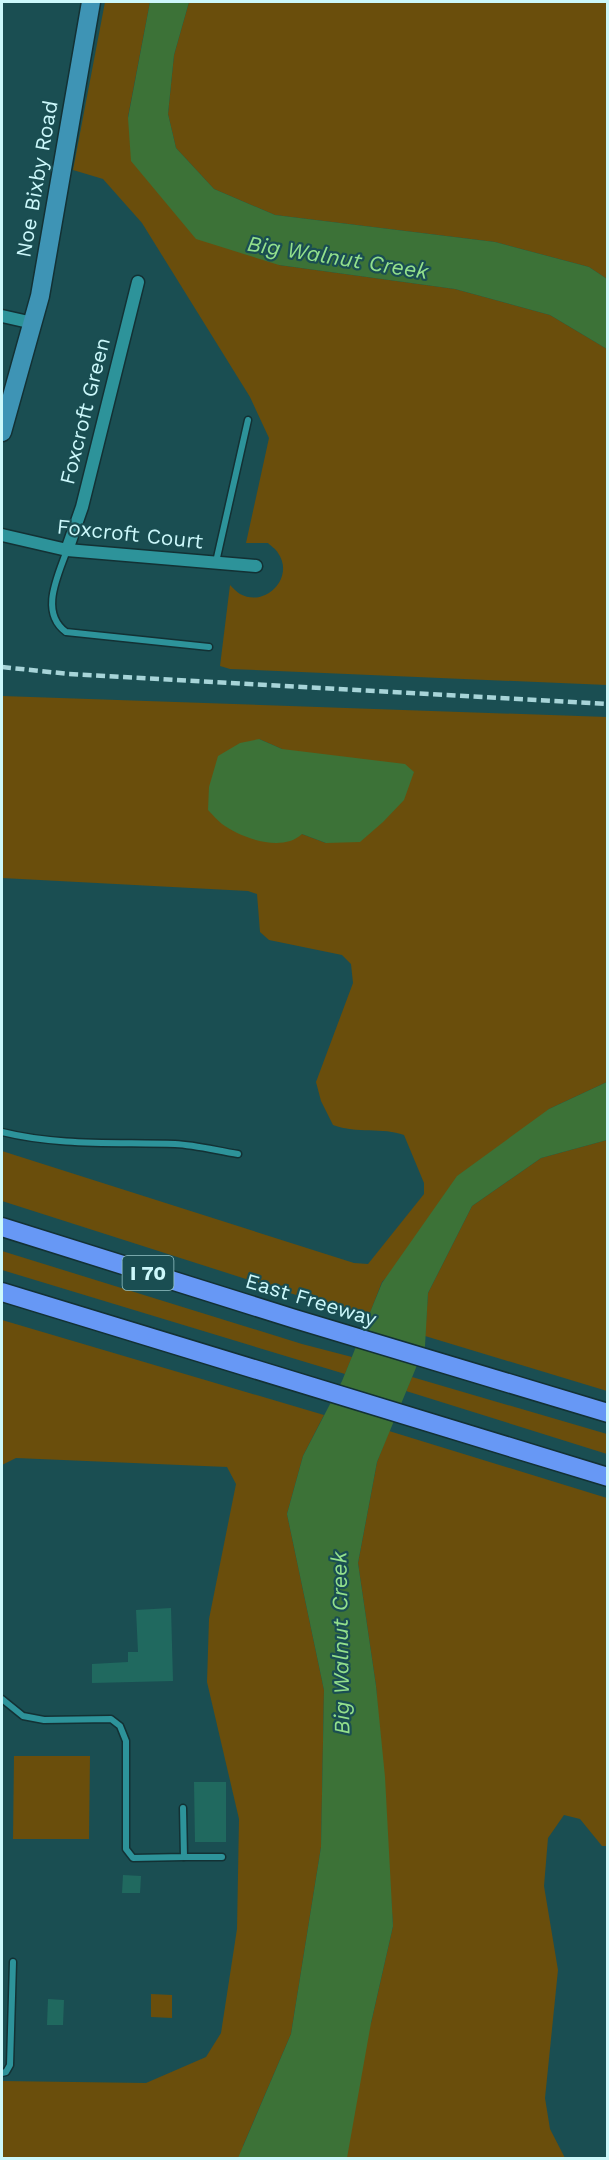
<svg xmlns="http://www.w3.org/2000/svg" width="609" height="2160" viewBox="0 0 609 2160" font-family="'Work Sans',sans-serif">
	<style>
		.green { fill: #6a4e0c; fill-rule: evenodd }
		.water { fill: #3c7237 }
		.building { fill: #20695f }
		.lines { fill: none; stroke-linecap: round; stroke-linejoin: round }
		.lane-casing { stroke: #133134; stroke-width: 9 }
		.street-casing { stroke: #133134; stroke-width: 15 }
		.secondary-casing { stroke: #133134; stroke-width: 21 }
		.highway-casing { stroke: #133134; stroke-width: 21 }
		.lane { stroke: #2d939a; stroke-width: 6 }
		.street { stroke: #2d939a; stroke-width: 12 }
		.secondary { stroke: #3e94b5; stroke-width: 18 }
		.highway { stroke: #6798f5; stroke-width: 18 }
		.rail { stroke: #a7d4d8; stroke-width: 4.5; stroke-dasharray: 9 4.5; stroke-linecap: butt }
		.labels { text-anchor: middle; stroke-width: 4.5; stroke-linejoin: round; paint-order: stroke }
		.shield { fill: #1a4e52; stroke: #97c5c8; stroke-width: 1.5 }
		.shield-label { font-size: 20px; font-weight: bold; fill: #ccf8fb }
		.street-label { font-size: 21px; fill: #ccf8fb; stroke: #1a4e52 }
		.water-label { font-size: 22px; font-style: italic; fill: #93e08c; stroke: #1a4e52 }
	</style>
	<rect width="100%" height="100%" fill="#1a4e52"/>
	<g class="green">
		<path d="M105 2H150L128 117 279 265 455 289 550 315 607 349V685L230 669 220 666 230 585C233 588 237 592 240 594 266 608 295 577 278 553 276 549 271 546 268 543H246L269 438 250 397 142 223 103 179 73 170Z"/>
		<path d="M189 2H607V279L589 267 495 242 275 215 214 189 176 148 168 114 174 55Z"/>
		<path d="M2 696 607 717V1082L549 1109 382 1282 368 1318 2 1201V1151L354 1263 368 1264 424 1194V1183L404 1135C383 1127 357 1134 333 1125L321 1101 316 1082 353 983 351 964 342 955 269 940 260 932 257 894 248 891 2 878ZM259 739 282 749 326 843 302 834Z"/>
		<path d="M607 1140V1391L425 1336 428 1293 472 1206 541 1158Z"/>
		<path d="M2 1251 302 1344 352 1357 345 1374 2 1270Z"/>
		<path d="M2 1320 324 1415 303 1456 287 1514 324 1690 321 1847 291 2034 243 2146 277 2158H2V2081L146 2083 206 2057 221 2033 237 1929 239 1819 207 1682 209 1619 236 1484 227 1467 16 1458 2 1465Z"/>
		<path d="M412 1377 607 1434V1454L406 1391Z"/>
		<path d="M389 1431 607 1498V1846H602L580 1819 564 1815 548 1838 544 1886 558 1970 545 2098 550 2129 565 2158H280L371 2023 393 1926 376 1686 358 1563 377 1462Z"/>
		<path d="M14 1756H90L89 1839H13Z"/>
		<path d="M151 1994 172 1995V2018L151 2017Z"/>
	</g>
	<g class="water">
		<path d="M150 2H189L174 55 168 114 176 148 214 189 275 215 495 242 589 267 607 279V349L550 315 455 289 279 265 196 239 131 161 128 118Z"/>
		<path d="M259 739 282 749 405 764 414 772 404 800 383 822 360 842 326 843 302 834C282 853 241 838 222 824 217 820 213 815 208 810L209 787 218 756 240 743Z"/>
		<path d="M607 1082V1140L541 1158 472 1206 428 1293 425 1346 377 1462 358 1563 376 1686 385 1777 393 1926 371 2023 347 2158H238L291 2034 321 1847 324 1690 287 1514 303 1456 342 1381 382 1283 457 1176 549 1109Z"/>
	</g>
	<g class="building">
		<path d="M171 1608 173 1681 92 1683V1664L128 1662V1652H138L136 1610Z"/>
		<path d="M194 1782H226V1842H195Z"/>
		<path d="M123 1875 141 1876 140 1893H122Z"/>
		<path d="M48 1999 64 2000 63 2025H47Z"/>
	</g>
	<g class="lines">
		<g class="lane-casing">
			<g id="lane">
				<path d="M67 550C58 576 39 612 66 632L209 647"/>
				<path d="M216 562 248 420"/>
				<path d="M2 1132C58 1146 117 1142 175 1144 196 1145 218 1151 238 1154"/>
				<path d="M2 1699 23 1716 44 1720 111 1719 120 1726 126 1741V1849L133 1858 184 1857 183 1808"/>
				<path d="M184 1857H222"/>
				<path d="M2 2073 6 2072 10 2065 13 1962"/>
			</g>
		</g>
		<g class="street-casing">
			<g id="street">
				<path d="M2 316 33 323"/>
				<path d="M2 535 67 550 256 566"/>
				<path d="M67 550 82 507 138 282"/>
			</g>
		</g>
		<g class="secondary-casing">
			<path id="secondary" d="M2 432 40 296 91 2"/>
		</g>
		<g class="highway-casing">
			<g id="highway">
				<path d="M2 1227 295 1319 608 1413"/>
				<path d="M2 1292 608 1477"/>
			</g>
		</g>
		<use href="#lane" class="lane"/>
		<use href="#street" class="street"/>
		<use href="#secondary" class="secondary"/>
		<use href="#highway" class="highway"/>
		<path class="rail" d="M2 667 69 674 608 704"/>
	</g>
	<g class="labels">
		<rect class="shield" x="122.5" y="1256" width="51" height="34" rx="4.5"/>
		<g class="shield-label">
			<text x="148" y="1280">I 70</text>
		</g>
		<g class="street-label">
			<text transform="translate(37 179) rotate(-80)" y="7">Noe Bixby Road</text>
			<text transform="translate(85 411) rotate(-76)" y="7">Foxcroft Green</text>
			<text transform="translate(130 534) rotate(6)" y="7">Foxcroft Court</text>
			<text transform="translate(311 1300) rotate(17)" y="7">East Freeway</text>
		</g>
		<g class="water-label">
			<text transform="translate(338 257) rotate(9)" y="8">Big Walnut Creek</text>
			<text transform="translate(340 1643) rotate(-91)" y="8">Big Walnut Creek</text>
		</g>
	</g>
	<rect width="609" height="2160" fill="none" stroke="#ccf8fb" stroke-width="6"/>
</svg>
